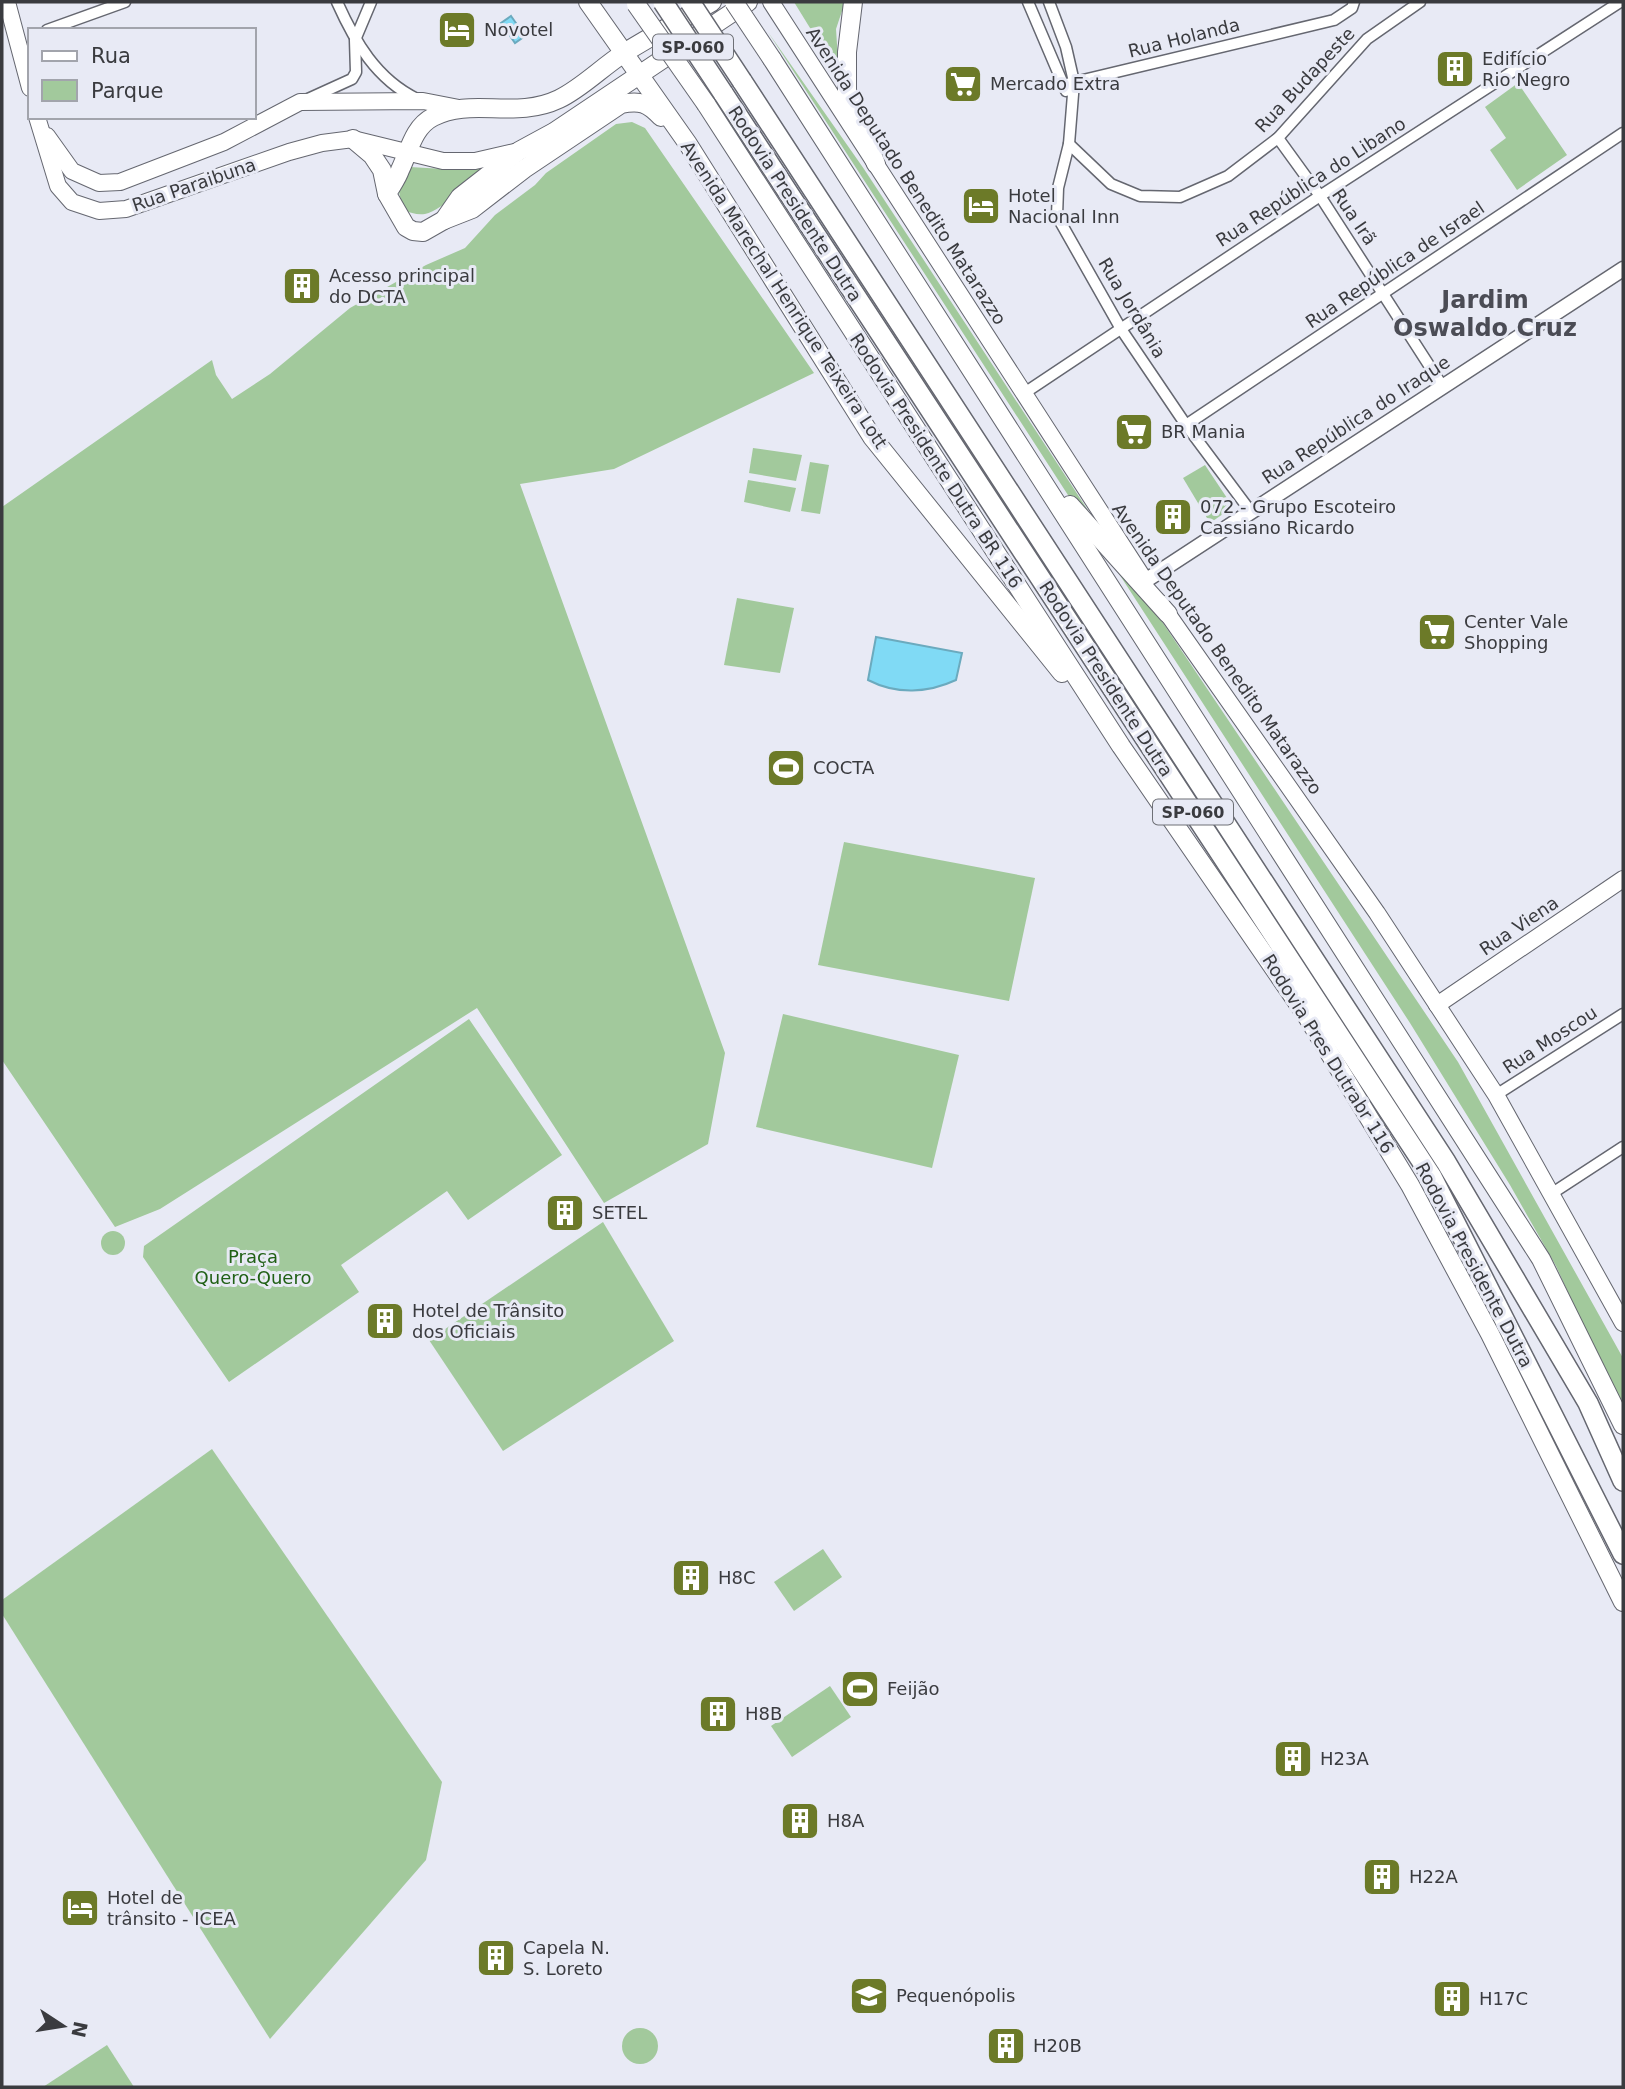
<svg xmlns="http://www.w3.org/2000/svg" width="1625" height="2089" viewBox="0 0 1625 2089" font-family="'DejaVu Sans',sans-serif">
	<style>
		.green { fill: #a2c99c }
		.water { fill: #80daf5; stroke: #6baabe; stroke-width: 2 }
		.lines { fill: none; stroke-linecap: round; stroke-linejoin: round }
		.minor-casing { stroke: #656770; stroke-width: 13 }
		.tertiary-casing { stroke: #656770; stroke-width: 17 }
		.secondary-casing { stroke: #656770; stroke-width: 18 }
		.primary-casing { stroke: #656770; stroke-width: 20 }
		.motorway-casing { stroke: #656770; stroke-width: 22 }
		.minor { stroke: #fff; stroke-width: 10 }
		.tertiary { stroke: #fff; stroke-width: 14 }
		.secondary { stroke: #fff; stroke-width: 16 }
		.primary { stroke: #fff; stroke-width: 18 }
		.motorway { stroke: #fff; stroke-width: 19 }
		.primary-bridge-casing { stroke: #656770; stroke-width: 20; stroke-linecap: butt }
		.motorway-bridge-casing { stroke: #656770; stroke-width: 22; stroke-linecap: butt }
		.primary-bridge { stroke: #fff; stroke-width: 18 }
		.motorway-bridge { stroke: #fff; stroke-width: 19 }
		.labels { text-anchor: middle; stroke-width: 6; stroke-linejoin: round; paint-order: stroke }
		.shield { fill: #e8eaf5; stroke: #6e7076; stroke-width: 2 }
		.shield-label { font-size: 16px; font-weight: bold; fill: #3a3b3f }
		.poi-label { font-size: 18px; fill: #3a3b3f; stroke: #e8eaf5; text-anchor: start }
		.street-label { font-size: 18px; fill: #3a3b3f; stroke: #e8eaf5 }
		.park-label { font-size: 18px; fill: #206015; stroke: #e8eaf5 }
		.district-label { font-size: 24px; font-weight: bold; fill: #4b4c55; stroke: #e8eaf5 }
	</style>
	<rect width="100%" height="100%" fill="#e8eaf5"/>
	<g class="green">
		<path d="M794 2H845L836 29 839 75Z"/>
		<path d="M768 32 864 169 1118 556 1458 1062 1623 1358V1413L1556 1266 1510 1185 1410 1023Z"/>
		<path d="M1518 83 1567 155 1517 190 1490 150 1506 138 1485 107Z"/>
		<path d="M632 122 645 128 814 373 614 469 520 484 725 1053 708 1144 604 1203 477 1008 160 1209 115 1227 2 1060V507L212 360 216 375 232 399 270 374 350 308 426 265 465 248 495 215 535 185 546 173 616 124Z"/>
		<path d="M491 164C475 177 444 210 425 214 417 215 411 213 403 210L399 192 410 167 444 169Z"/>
		<path d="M753 448 802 455 796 481 749 473Z"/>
		<path d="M810 462 829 465 820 514 801 511Z"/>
		<path d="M1205 465 1233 507 1210 523 1183 478Z"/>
		<path d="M748 480 796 488 790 512 744 502Z"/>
		<path d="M737 598 794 608 780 673 724 665Z"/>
		<path d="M844 842 1035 878 1009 1001 818 965Z"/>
		<path d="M783 1014 959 1055 932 1168 756 1127Z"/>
		<path d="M469 1019 562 1155 468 1220 447 1191 341 1265 359 1292 229 1382 143 1257 144 1246Z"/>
		<path d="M603 1222 674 1341 503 1451 429 1340Z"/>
		<circle cx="113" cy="1243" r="12"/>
		<path d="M212 1449 442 1782 426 1860 270 2039 2 1614V1600Z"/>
		<path d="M823 1549 842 1577 794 1611 774 1582Z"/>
		<path d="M830 1686 851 1717 792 1757 771 1726Z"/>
		<circle cx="640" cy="2046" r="18"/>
		<path d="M107 2045 134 2087H43Z"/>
	</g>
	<g class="water">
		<path d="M511 16 525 36 515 43 501 23Z"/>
		<path d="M876 637 962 653 956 680C928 693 897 695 868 680Z"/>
		<path d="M865 1678 872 1681 867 1696 850 1697 848 1687 850 1682Z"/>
	</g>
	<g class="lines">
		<g class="minor-casing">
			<g id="minor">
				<path d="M337 2C355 42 376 79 417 99"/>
				<path d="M1028 2 1066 91"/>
				<path d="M1049 2 1066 47 1074 82 1069 144 1058 188 1057 216 1121 329 1186 425 1251 512"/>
				<path d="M47 30 125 2"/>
				<path d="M1062 85 1334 20 1352 8 1354 2"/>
				<path d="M308 99 352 79 356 72 355 40 371 2"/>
				<path d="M1278 138 1320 196 1443 387"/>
				<path d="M1069 144 1111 184 1140 196 1180 197 1228 176 1278 138 1367 39 1420 2"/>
				<path d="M1023 394 1320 196 1620 2"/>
				<path d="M1186 425 1623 133"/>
				<path d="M1496 1095 1623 1014"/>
				<path d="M1551 1194 1623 1147"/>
			</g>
		</g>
		<g class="tertiary-casing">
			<path id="tertiary" d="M1145 581 1623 269"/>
		</g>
		<g class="secondary-casing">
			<g id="secondary">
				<path d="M7 2 30 88"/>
				<path d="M771 2 1142 576"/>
				<path d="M37 117 58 186 72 202 99 211 126 209 289 152 322 143 353 139 443 161H475L519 151"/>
				<path d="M47 136 72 171 99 183 120 182 224 142 300 102 423 101 459 108"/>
				<path d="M1160 603 1377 913 1496 1095 1623 1323"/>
				<path d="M1437 1005 1623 879"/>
			</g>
		</g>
		<g class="primary-casing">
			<g id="primary">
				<path d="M588 2 688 144 872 437 1062 673"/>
				<path d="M712 2C683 19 653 35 624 53 602 67 582 88 559 99 515 120 471 97 433 117 413 127 409 152 400 170 397 179 391 186 387 194L406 227 413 231 423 232 444 220 460 197 519 151 554 132 748 2"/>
				<path d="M853 2 847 52V91L876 164"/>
				<path d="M772 59 1541 1259 1623 1425"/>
				<path d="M706 104 1121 746 1308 1018 1410 1185 1490 1334 1623 1602"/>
				<path d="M353 139 372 155 382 170 387 194"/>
				<path d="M444 220 472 209 524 169 621 104C640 100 648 103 661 117"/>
				<path d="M1070 505 1168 614"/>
			</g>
		</g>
		<g class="motorway-casing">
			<g id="motorway">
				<path d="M742 81 1446 1162 1588 1403 1623 1481"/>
				<path d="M723 93 1432 1177 1623 1554"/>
			</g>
		</g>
		<use href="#minor" class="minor"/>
		<use href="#tertiary" class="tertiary"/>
		<use href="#secondary" class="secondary"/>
		<use href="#primary" class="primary"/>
		<use href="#motorway" class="motorway"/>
		<g class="primary-bridge-casing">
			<g id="primary-bridge">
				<path d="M734 2 772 59"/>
				<path d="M636 4 706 104"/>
			</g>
		</g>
		<g class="motorway-bridge-casing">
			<g id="motorway-bridge">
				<path d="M663 2 723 93"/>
				<path d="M690 2 742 81"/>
			</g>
		</g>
		<use href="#primary-bridge" class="primary-bridge"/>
		<use href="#motorway-bridge" class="motorway-bridge"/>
	</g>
	<defs>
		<g id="hotel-square" transform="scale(2.0125)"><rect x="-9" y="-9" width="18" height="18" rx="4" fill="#6c7a28" stroke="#e8eaf5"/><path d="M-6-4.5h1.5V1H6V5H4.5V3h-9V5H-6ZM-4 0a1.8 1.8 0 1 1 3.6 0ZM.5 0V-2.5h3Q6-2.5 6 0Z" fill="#fff"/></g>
		<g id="building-square" transform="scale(2.0125)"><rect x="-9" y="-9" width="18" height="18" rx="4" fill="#6c7a28" stroke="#e8eaf5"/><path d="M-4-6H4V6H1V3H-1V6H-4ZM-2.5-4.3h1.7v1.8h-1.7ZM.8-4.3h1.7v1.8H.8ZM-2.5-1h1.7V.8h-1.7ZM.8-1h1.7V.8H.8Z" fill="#fff"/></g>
		<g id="supermarket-square" transform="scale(2.0125)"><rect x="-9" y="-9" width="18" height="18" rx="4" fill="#6c7a28" stroke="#e8eaf5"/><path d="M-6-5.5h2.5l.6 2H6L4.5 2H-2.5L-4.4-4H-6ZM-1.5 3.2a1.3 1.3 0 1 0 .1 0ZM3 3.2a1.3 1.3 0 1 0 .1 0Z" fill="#fff"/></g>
		<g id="stadium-square" transform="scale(2.0125)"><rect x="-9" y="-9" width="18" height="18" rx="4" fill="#6c7a28" stroke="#e8eaf5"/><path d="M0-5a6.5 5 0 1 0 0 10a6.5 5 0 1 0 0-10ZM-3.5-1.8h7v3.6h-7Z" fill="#fff"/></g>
		<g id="school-square" transform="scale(2.0125)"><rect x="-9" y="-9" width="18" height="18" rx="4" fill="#6c7a28" stroke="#e8eaf5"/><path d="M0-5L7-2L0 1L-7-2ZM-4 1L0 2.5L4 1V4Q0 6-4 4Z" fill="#fff"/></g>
	</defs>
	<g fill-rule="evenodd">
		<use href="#hotel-square" x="457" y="30"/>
		<use href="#building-square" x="1455" y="69"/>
		<use href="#supermarket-square" x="963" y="84"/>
		<use href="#hotel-square" x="981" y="206"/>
		<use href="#building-square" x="302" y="286"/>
		<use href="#supermarket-square" x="1134" y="432"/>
		<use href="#building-square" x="1173" y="517"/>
		<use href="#supermarket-square" x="1437" y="632"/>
		<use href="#stadium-square" x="786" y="768"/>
		<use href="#building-square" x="565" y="1213"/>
		<use href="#building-square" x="385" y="1321"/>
		<use href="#building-square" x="691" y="1578"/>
		<use href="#stadium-square" x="860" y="1689"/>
		<use href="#building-square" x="718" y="1714"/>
		<use href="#building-square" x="1293" y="1759"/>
		<use href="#building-square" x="800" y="1821"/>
		<use href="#building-square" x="1382" y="1877"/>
		<use href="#hotel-square" x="80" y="1908"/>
		<use href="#building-square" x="496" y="1958"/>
		<use href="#school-square" x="869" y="1996"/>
		<use href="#building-square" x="1452" y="1999"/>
		<use href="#building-square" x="1006" y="2046"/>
	</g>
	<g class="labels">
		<g class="shield">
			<rect x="653" y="34.5" width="80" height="25" rx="5"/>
			<rect x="1153" y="799.5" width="80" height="25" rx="5"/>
		</g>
		<g class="shield-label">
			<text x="693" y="53">SP-060</text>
			<text x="1193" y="818">SP-060</text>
		</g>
		<g class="poi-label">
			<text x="484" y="36">Novotel</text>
			<text x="1482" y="65">Edifício<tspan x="1482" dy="21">Rio Negro</tspan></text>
			<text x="990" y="90">Mercado Extra</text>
			<text x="1008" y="202">Hotel<tspan x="1008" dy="21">Nacional Inn</tspan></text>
			<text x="329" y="282">Acesso principal<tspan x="329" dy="21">do DCTA</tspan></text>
			<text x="1161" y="438">BR Mania</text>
			<text x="1200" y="513">072 - Grupo Escoteiro<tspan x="1200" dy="21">Cassiano Ricardo</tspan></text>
			<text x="1464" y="628">Center Vale<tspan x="1464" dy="21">Shopping</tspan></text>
			<text x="813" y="774">COCTA</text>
			<text x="592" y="1219">SETEL</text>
			<text x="412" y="1317">Hotel de Trânsito<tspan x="412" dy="21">dos Oficiais</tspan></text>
			<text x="718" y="1584">H8C</text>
			<text x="887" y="1695">Feijão</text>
			<text x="745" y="1720">H8B</text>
			<text x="1320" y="1765">H23A</text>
			<text x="827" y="1827">H8A</text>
			<text x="1409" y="1883">H22A</text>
			<text x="107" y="1904">Hotel de<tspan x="107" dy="21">trânsito - ICEA</tspan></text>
			<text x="523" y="1954">Capela N.<tspan x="523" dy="21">S. Loreto</tspan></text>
			<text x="896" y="2002">Pequenópolis</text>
			<text x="1479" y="2005">H17C</text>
			<text x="1033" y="2052">H20B</text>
		</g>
		<g class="street-label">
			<text transform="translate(1184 38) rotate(-14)" y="6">Rua Holanda</text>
			<text transform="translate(1305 80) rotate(-47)" y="6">Rua Budapeste</text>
			<text transform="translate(906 176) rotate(57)" y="6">Avenida Deputado Benedito Matarazzo</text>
			<text transform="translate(1311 182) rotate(-33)" y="6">Rua República do Libano</text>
			<text transform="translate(194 185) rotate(-19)" y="6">Rua Paraibuna</text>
			<text transform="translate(795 204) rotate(57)" y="6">Rodovia Presidente Dutra</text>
			<text transform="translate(1354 217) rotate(56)" y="6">Rua Irã</text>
			<text transform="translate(1395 265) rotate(-34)" y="6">Rua República de Israel</text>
			<text transform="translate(784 295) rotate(57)" y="6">Avenida Marechal Henrique Teixeira Lott</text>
			<text transform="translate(1132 308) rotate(59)" y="6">Rua Jordânia</text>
			<text transform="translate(1356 420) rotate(-33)" y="6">Rua República do Iraque</text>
			<text transform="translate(936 461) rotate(57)" y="6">Rodovia Presidente Dutra BR 116</text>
			<text transform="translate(1217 649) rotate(55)" y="6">Avenida Deputado Benedito Matarazzo</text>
			<text transform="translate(1106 679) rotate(57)" y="6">Rodovia Presidente Dutra</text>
			<text transform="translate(1519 926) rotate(-34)" y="6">Rua Viena</text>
			<text transform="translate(1550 1040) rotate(-33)" y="6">Rua Moscou</text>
			<text transform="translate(1328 1054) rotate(58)" y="6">Rodovia Pres Dutrabr 116</text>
			<text transform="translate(1474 1265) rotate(62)" y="6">Rodovia Presidente Dutra</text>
		</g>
		<g class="park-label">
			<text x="253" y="1263">Praça<tspan x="253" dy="21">Quero-Quero</tspan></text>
		</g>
		<g class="district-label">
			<text x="1485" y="308">Jardim<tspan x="1485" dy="28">Oswaldo Cruz</tspan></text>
		</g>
	</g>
	<rect width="1625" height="2089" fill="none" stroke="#3a3b3f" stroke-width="7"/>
	<rect x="28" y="28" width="228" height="91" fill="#e8eaf5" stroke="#a2a4ac" stroke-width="2"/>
	<rect x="42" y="51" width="35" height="10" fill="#ffffff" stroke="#a2a4ac" stroke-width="2"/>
	<text x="91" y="63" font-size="21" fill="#3a3b3f">Rua</text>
	<rect x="42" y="80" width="35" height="21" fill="#a2c99c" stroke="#a2a4ac" stroke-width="2"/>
	<text x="91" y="98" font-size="21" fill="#3a3b3f">Parque</text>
	<g transform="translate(63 2026) rotate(102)" stroke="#e8eaf5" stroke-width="5" paint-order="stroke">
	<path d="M0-5L12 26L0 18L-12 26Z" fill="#3a3b3f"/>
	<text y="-10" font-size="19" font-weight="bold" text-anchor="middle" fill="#3a3b3f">N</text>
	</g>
</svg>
